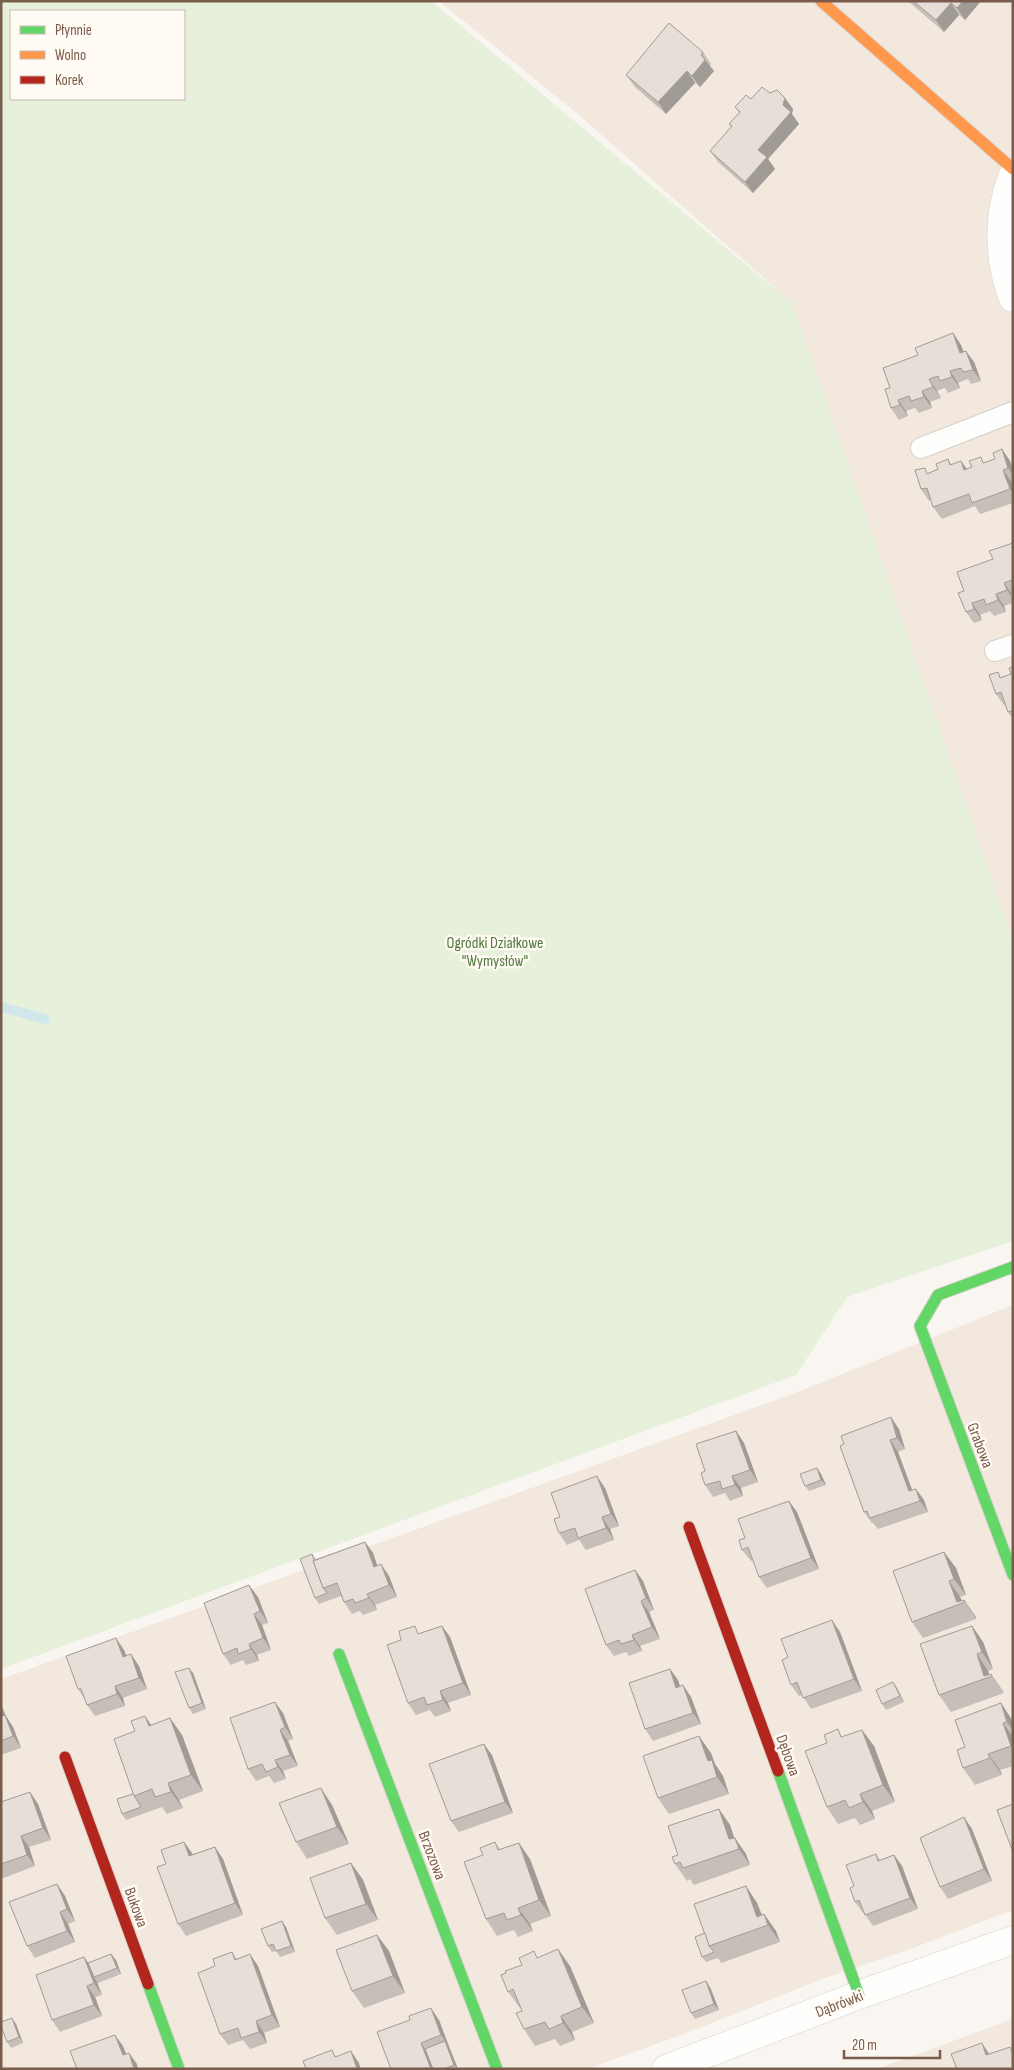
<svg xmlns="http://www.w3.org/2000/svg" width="1014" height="2070" viewBox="0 0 1014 2070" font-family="'Sofia Sans Condensed',sans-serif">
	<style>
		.residential { fill: #f2e8de }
		.green { fill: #e7f0db; fill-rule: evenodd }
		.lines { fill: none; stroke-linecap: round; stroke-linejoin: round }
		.stream { stroke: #d0e8ea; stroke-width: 10 }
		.lane-casing { stroke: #d7d1cb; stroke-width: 22 }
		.street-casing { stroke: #d7d1cb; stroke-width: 29 }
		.fast-casing { stroke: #d9d2cb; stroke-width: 13 }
		.slow-casing { stroke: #d9d2cb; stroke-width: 13 }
		.jam-casing { stroke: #d9d2cb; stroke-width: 13 }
		.lane { stroke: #fefefd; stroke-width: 20 }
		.street { stroke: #fefefd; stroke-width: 28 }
		.fast { stroke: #63d668; stroke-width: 11 }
		.slow { stroke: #ff974d; stroke-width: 11 }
		.jam { stroke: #b3261e; stroke-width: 11 }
		.wall { fill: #c6bfb9 }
		.shaded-wall { fill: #a19b96 }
		.building { fill: #e6ded7; stroke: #a19b96 }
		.labels { text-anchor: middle; stroke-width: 5; stroke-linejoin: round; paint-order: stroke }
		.park-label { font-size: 16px; fill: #537a41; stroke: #fffaf3 }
		.street-label { font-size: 16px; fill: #7a5c4d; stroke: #fffaf3 }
	</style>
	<rect width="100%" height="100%" fill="#f9f5f0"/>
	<g class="residential">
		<path d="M439 1H1013V941L792 303 579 115Z"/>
		<path d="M1013 1305V1910L913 1948 825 1978 681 2035 587 2069H1V1679L795 1393Z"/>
		<path d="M1013 2019V2069H877Z"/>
	</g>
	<path class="green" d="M1 1H431L792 303 1013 941V1241L847 1297 796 1375 1 1669ZM11 11H184V99H11Z"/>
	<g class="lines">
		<path class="stream" d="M1 1007 45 1019"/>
		<g class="lane-casing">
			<g id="lane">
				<path d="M921 448 1013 412"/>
				<path d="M995 651 1013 645"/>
			</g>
		</g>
		<g class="street-casing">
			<g id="street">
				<path d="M1013 175C997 215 998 258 1013 298"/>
				<path d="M666 2069 859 1995 1013 1940"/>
			</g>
		</g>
		<g class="fast-casing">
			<g id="fast">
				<path d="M1013 1267 938 1295 920 1326 1013 1575"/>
				<path d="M339 1654 497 2069"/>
				<path d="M778 1771 859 1995"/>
				<path d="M148 1984 179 2069"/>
			</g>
		</g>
		<g class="slow-casing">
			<path id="slow" d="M821 1 1013 169"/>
		</g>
		<g class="jam-casing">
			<g id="jam">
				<path d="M689 1527 778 1771"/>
				<path d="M65 1757 148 1984"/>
			</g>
		</g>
		<use href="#lane" class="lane"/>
		<use href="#street" class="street"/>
		<use href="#fast" class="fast"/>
		<use href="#slow" class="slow"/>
		<use href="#jam" class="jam"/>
	</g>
	<g class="wall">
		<path d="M908 1H981L965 20 959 15 944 32Z"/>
		<path d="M703 52 711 64 710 66 714 71 700 87 695 83 666 114 635 87 626 75Z"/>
		<path d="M770 93 793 109 792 114 799 124 768 159 775 169 753 193 718 162 710 151 731 127 729 124 739 113 735 107 751 99Z"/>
		<path d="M953 333 961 345 964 352 974 362 981 381 971 384 968 379 958 383 960 388 948 393 945 388 937 391 941 398 930 402 932 408 919 413 915 408 906 411 908 416 899 420 891 408 918 355Z"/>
		<path d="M1002 449 1010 461 1013 470V481H1011L1013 485V503L980 514 975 506 942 519 933 507 931 500 929 501 921 489 928 473 938 469 948 459 951 464 966 469 995 459Z"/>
		<path d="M1013 543V594H1012L1013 596V603L1004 606 1006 612 994 616 990 611 980 615 982 620 974 623 966 612 964 591 993 559Z"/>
		<path d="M1013 667V719L1008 712 1006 705H1004L996 694 998 672 1001 678 1011 674Z"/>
		<path d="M899 1429 905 1449 898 1452 912 1490 924 1500 928 1512 878 1529 873 1523H872L864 1512 840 1446Z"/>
		<path d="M736 1431 744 1443 758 1482 741 1488 743 1496 730 1501 725 1493 713 1497 705 1485V1471Z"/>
		<path d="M817 1468 821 1474 826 1485 809 1491 805 1486Z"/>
		<path d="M605 1488 619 1526 610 1529 614 1540 586 1550 579 1540 567 1545 559 1533 560 1517Z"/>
		<path d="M797 1512 819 1569 767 1588 759 1577 753 1560 751 1561 742 1550 745 1538Z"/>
		<path d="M365 1542 373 1553 377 1566 389 1576 397 1597 375 1605 377 1610 363 1615 360 1611 352 1614 344 1602 341 1596 319 1604 315 1598 312 1554 316 1559Z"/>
		<path d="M944 1552 956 1568 966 1595 960 1597 962 1601 964 1600 976 1619 923 1638 912 1622Z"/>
		<path d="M635 1570 643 1581 654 1610 649 1612 660 1639 640 1646 642 1651 629 1656 626 1652 614 1656 606 1645Z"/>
		<path d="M258 1597 268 1623 262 1625 271 1650 257 1655 259 1661 246 1665 243 1660 231 1665 223 1654Z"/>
		<path d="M442 1626 450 1637 471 1695 448 1703 451 1711 435 1717 430 1710 416 1715 408 1703 420 1633Z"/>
		<path d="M972 1626 983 1642 993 1669 988 1671 990 1675 991 1674 1004 1693 951 1712 939 1695Z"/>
		<path d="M840 1632 862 1691 811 1709 802 1695 799 1696 791 1685 788 1657Z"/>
		<path d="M124 1650 127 1656 139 1666 147 1689 123 1698 125 1706 95 1716 87 1705 84 1698 78 1689Z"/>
		<path d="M670 1669 678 1680 680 1687 691 1697 701 1724 653 1741 645 1729Z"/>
		<path d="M193 1673 206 1709 193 1714 189 1708Z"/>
		<path d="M897 1688 904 1702 886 1710 882 1704Z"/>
		<path d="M1001 1703 1013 1721V1766L1000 1770 1002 1775 975 1785 963 1768 965 1747Z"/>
		<path d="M1 1705 6 1716 13 1727 21 1748 1 1755Z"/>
		<path d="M283 1713 293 1739 288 1741 298 1766 283 1771 286 1779 274 1783 269 1776 256 1781 248 1769Z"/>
		<path d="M170 1718 182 1735 203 1791 179 1800 183 1808 167 1814 162 1807 126 1820 122 1814 133 1794 152 1725Z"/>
		<path d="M862 1730 874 1746 895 1802 872 1811 875 1819 860 1825 855 1818 838 1824 827 1807 843 1737Z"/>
		<path d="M711 1753 715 1764 723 1776 729 1794 669 1814 658 1798Z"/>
		<path d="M492 1755 513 1813 459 1832 451 1821Z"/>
		<path d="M1 1802 38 1804 51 1840 29 1847 35 1866 1 1879Z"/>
		<path d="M332 1805 349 1844 307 1859 296 1842Z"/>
		<path d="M719 1809 730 1825 734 1838 746 1854 750 1865 694 1885 690 1879 687 1881 675 1864 678 1855Z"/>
		<path d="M972 1829 992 1881 948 1899 940 1887Z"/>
		<path d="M495 1842 500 1849 530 1859 551 1916 530 1924 533 1931 518 1937 514 1930 497 1936 486 1919 483 1855Z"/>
		<path d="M192 1853V1855L223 1859 243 1915 186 1936 178 1924 166 1864Z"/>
		<path d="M876 1854 880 1860 894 1855 902 1866 918 1909 873 1926 864 1913H863L855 1902 854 1886Z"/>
		<path d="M351 1863 363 1880 378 1920 337 1935 325 1918Z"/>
		<path d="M57 1884 65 1896 75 1921 68 1924 75 1942 35 1958 27 1946Z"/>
		<path d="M746 1886 757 1903 762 1915 764 1914 776 1931 780 1942 721 1963 718 1958 706 1962 702 1957 705 1933Z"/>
		<path d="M286 1927 295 1952 280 1957 276 1951 272 1952 268 1946Z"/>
		<path d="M377 1935 389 1951 405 1993 364 2008 352 1991Z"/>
		<path d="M232 1952 237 1959 258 1966 280 2027 264 2033 267 2043 250 2049 243 2040 228 2045 220 2034 215 1966Z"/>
		<path d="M538 1958 570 1966 594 2023 572 2032 575 2040 560 2046 555 2039 535 2046 524 2029 522 2011 521 2008H520L508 1992Z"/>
		<path d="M116 1960 121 1974 98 1983 97 1982 102 1995 95 1997 102 2016 60 2032 52 2020 88 1963Z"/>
		<path d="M710 1987 719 2010 695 2019 691 2013Z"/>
		<path d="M439 2020 458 2069H391Z"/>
		<path d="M16 2024 23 2043 11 2048 7 2042Z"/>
	</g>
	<g class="shaded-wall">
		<path d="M963 1H981L965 20 957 8Z"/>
		<path d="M951 3 959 15 944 32 936 20Z"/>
		<path d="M705 60 714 71 700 87 692 76Z"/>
		<path d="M687 71 695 83 666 114 658 102Z"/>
		<path d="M785 98 793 109 792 114 799 124 768 159 775 169 753 193 745 182 758 150 783 105Z"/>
		<path d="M953 333 961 345 968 365 960 353Z"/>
		<path d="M966 351 974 362 981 381 973 370Z"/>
		<path d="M950 371 958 383 960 388 952 377Z"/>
		<path d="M929 379 937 391 941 398 933 387Z"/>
		<path d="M922 391 930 402 932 408 924 397Z"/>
		<path d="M898 400 906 411 908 416 900 405Z"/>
		<path d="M1002 449 1010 461 1013 470V474L1008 468Z"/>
		<path d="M961 461 969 472 964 470Z"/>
		<path d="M1003 470 1011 481 1013 485V493L1010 489Z"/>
		<path d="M1004 583 1012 594 1013 598 1007 590Z"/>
		<path d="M996 594 1004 606 1006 612 998 600Z"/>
		<path d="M972 603 980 615 982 620 974 609Z"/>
		<path d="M891 1417 899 1429 905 1449 897 1438Z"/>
		<path d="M736 1431 744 1443 758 1482 750 1470Z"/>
		<path d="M890 1440 898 1452 917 1503 909 1491Z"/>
		<path d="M817 1468 821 1474 826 1485 821 1480Z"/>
		<path d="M597 1476 605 1488 619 1526 611 1514Z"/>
		<path d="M732 1476 741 1488 743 1496 735 1485Z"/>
		<path d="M916 1489 924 1500 928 1512 920 1501Z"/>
		<path d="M789 1501 797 1512 819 1569 811 1558Z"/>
		<path d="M602 1517 610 1529 614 1540 606 1528Z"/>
		<path d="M365 1542 373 1553 382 1579 374 1567Z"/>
		<path d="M944 1552 956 1568 966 1595 954 1579Z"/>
		<path d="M381 1564 389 1576 397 1597 389 1585Z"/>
		<path d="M635 1570 643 1581 654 1610 646 1598Z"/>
		<path d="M949 1581 960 1597 963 1603 957 1602Z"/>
		<path d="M249 1585 258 1597 268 1623 260 1611Z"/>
		<path d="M367 1594 375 1605 377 1610 369 1598Z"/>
		<path d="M964 1600 976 1617V1619L965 1602Z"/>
		<path d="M641 1601 649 1612 660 1639 652 1627Z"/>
		<path d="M254 1614 262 1625 271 1650 263 1638Z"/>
		<path d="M832 1620 840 1632 862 1691 854 1679Z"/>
		<path d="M442 1626 450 1637 471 1695 463 1683Z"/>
		<path d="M972 1626 983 1642 993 1669 982 1652Z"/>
		<path d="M632 1635 640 1646 642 1651 634 1640Z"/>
		<path d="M116 1638 124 1650 131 1668 123 1657Z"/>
		<path d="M249 1644 257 1655 259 1661 251 1649Z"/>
		<path d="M131 1654 139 1666 147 1689 139 1678Z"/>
		<path d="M977 1654 988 1671 990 1677 984 1676Z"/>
		<path d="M189 1668 193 1673 206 1709 202 1703Z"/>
		<path d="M670 1669 678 1680 684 1699 676 1688Z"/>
		<path d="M991 1674 1003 1691 1004 1693 992 1676Z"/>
		<path d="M893 1682 897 1688 904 1702 900 1696Z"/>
		<path d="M683 1685 691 1697 701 1724 693 1713Z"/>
		<path d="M115 1686 123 1698 125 1706 117 1694Z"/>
		<path d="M440 1691 448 1703 451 1711 443 1700Z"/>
		<path d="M275 1702 283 1713 293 1739 285 1727Z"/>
		<path d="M1001 1703 1012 1720 1013 1730 1007 1722Z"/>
		<path d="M1 1705 6 1716 13 1727 21 1748 13 1736 1 1715Z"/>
		<path d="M145 1716 157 1733 149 1726Z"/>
		<path d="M170 1718 182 1735 203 1791 191 1775Z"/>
		<path d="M1003 1723 1013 1737V1749L1011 1746Z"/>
		<path d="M280 1730 288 1741 298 1766 290 1755Z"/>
		<path d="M862 1730 874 1746 895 1802 883 1785Z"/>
		<path d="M699 1736 711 1753 715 1764 723 1776 729 1794 717 1777 708 1761Z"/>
		<path d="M484 1744 492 1755 513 1813 505 1802Z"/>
		<path d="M988 1754 1000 1770 1002 1775 990 1758Z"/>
		<path d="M275 1760 283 1771 286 1779 278 1767Z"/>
		<path d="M168 1783 179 1800 183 1808 171 1792Z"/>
		<path d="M321 1788 332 1805 349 1844 337 1827Z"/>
		<path d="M30 1792 38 1804 51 1840 43 1828Z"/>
		<path d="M860 1794 872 1811 875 1819 863 1802Z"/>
		<path d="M719 1809 730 1825 738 1849 729 1839Z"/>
		<path d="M964 1817 972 1829 992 1881 984 1869Z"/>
		<path d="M21 1836 29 1847 35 1866 27 1855Z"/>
		<path d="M735 1838 746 1854 750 1865 739 1849Z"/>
		<path d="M184 1842 192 1853 197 1868 189 1856Z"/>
		<path d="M519 1843 530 1859 551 1916 539 1900Z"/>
		<path d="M215 1847 223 1859 243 1915 235 1903Z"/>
		<path d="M894 1855 902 1866 918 1909 910 1898Z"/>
		<path d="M351 1863 363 1880 378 1920 366 1904Z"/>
		<path d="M57 1884 65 1896 75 1921 67 1909Z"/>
		<path d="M746 1886 757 1903 766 1926 757 1917Z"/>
		<path d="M518 1908 530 1924 533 1931 521 1915Z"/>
		<path d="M60 1912 68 1924 75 1942 67 1931Z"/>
		<path d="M764 1914 776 1931 780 1942 768 1925Z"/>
		<path d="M282 1921 286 1927 295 1952 291 1946Z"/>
		<path d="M377 1935 389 1951 405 1993 393 1976Z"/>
		<path d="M558 1949 570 1966 594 2023 582 2007Z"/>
		<path d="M111 1954 116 1960 121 1974 117 1968Z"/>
		<path d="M250 1954 258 1966 280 2027 272 2015Z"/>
		<path d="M84 1957 92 1968 94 1977 97 1982 102 1995 94 1983Z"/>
		<path d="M706 1981 710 1987 719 2010 714 2004Z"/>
		<path d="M87 1986 95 1997 102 2016 94 2005Z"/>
		<path d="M431 2008 439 2020 449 2047 441 2035Z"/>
		<path d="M561 2016 572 2032 575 2040 563 2023Z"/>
		<path d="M12 2018 16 2024 23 2043 19 2037Z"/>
		<path d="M256 2021 264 2033 267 2043 259 2032Z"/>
		<path d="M115 2035 123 2046 131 2066 123 2055Z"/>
		<path d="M445 2041 449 2047 458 2069 454 2065Z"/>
		<path d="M421 2043 429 2055 434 2069H431Z"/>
		<path d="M982 2043 993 2060 986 2055Z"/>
		<path d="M351 2051 359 2063 361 2069H357Z"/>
		<path d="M129 2053 137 2064 138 2069H134Z"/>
	</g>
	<g class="building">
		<path d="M913 1H963L957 8 951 3 936 20Z"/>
		<path d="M669 23 703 52 701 55 705 60 692 76 687 71 658 102 626 75Z"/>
		<path d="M762 87 770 93 777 90 785 98 783 105 791 112 758 150 767 157 745 182 710 151 732 126 729 124 740 112 735 107 746 95 751 99Z"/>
		<path d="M953 333 960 353 966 351 973 370 963 372 961 368 950 371 952 377 940 381 938 376 929 379 933 387 922 391 924 397 911 401 909 396 898 400 900 405 891 408 885 389 890 388 883 368 918 355 915 348Z"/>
		<path d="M1002 449 1008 468 1003 470 1010 489 972 503 969 494 933 507 927 488 921 489 915 470 925 468 927 474 938 469 936 464 948 459 950 465 961 461 964 470 972 467 969 461 981 457 983 463 995 459 993 453Z"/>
		<path d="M1013 543V581L1012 580 1004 583 1007 590 996 594 998 600 986 605 984 599 972 603 974 609 966 612 958 593 964 591 957 572 993 559 989 551Z"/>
		<path d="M1013 667V710L1008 712 1001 692 996 694 989 675 998 672 1000 678 1011 674 1009 668Z"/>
		<path d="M891 1417 897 1438 890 1440 909 1491 916 1489 920 1501 870 1518 867 1511 864 1512 840 1446 844 1444 841 1436Z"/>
		<path d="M736 1431 750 1470 732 1476 735 1485 722 1489 720 1481 705 1485 701 1473 705 1471 696 1444Z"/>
		<path d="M817 1468 821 1480 805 1486 800 1474Z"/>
		<path d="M597 1476 611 1514 602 1517 606 1528 578 1538 575 1528 559 1533 554 1519 560 1517 551 1493Z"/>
		<path d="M789 1501 811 1558 759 1577 748 1547 742 1550 739 1540 745 1538 738 1519Z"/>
		<path d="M365 1542 374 1567 381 1564 389 1585 367 1594 369 1598 355 1603 353 1599 344 1602 337 1583 323 1588 313 1561Z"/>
		<path d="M944 1552 954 1579 949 1581 957 1602 964 1600 965 1602 912 1622 893 1571Z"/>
		<path d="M312 1554 314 1560 313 1561 323 1588 327 1593 315 1598 300 1559Z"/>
		<path d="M635 1570 646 1598 641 1601 652 1627 632 1635 634 1640 621 1644 619 1640 606 1645 585 1589Z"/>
		<path d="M249 1585 260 1611 254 1614 263 1638 249 1644 251 1649 238 1654 237 1648 223 1654 204 1603Z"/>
		<path d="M832 1620 854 1679 803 1698 797 1682 791 1685 782 1660 788 1657 781 1639Z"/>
		<path d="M415 1626 418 1634 442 1626 463 1683 440 1691 443 1700 427 1705 424 1697 408 1703 387 1645 401 1640 399 1631Z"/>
		<path d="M972 1626 982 1652 977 1654 984 1676 991 1674 992 1676 939 1695 920 1644Z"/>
		<path d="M116 1638 123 1657 131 1654 139 1678 115 1686 117 1694 87 1705 81 1689H78L66 1656Z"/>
		<path d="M189 1668 202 1703 189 1708 175 1672Z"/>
		<path d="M670 1669 676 1688 683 1685 693 1713 645 1729 629 1683Z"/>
		<path d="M893 1682 900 1696 882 1704 876 1690Z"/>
		<path d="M275 1702 285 1727 280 1730 290 1755 275 1760 278 1767 266 1772 262 1764 248 1769 230 1718Z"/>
		<path d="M1001 1703 1007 1722 1003 1723 1011 1746 988 1754 990 1758 963 1768 957 1750 965 1747 955 1720Z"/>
		<path d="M1 1715 2 1716 5 1715 13 1736 1 1741Z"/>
		<path d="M145 1716 149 1726 170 1718 191 1775 168 1783 171 1792 155 1797 152 1789 134 1796 114 1739 135 1731 131 1721Z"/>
		<path d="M838 1729 841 1737 862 1730 883 1785 860 1794 863 1802 849 1808 845 1800 827 1807 805 1751 827 1743 824 1735Z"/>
		<path d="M699 1736 708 1761 712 1760 717 1777 658 1798 643 1756Z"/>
		<path d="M484 1744 505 1802 451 1821 429 1764Z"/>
		<path d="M321 1788 337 1827 296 1842 279 1803Z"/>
		<path d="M30 1792 43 1828 21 1836 27 1855 1 1864V1802Z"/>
		<path d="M133 1794 141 1807 122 1814 117 1799Z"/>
		<path d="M1013 1804V1852L997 1810Z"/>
		<path d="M719 1809 729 1839 735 1838 739 1849 683 1868 680 1862 675 1864 672 1857 678 1855 668 1826Z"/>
		<path d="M964 1817 984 1869 940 1887 920 1838Z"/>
		<path d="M184 1842 189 1856 215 1847 235 1903 178 1924 157 1867 166 1864 161 1850Z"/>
		<path d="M495 1842 498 1850 519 1843 539 1900 518 1908 521 1915 507 1920 504 1913 486 1919 464 1862 483 1855 480 1848Z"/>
		<path d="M876 1854 878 1861 894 1855 910 1898 865 1915 859 1900 855 1902 850 1888 854 1886 846 1865Z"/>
		<path d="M351 1863 366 1904 325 1918 310 1878Z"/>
		<path d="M57 1884 67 1909 60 1912 67 1931 27 1946 9 1902Z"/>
		<path d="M746 1886 757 1917 764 1914 768 1925 709 1946 694 1904Z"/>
		<path d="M282 1921 291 1946 276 1951 273 1944 268 1946 261 1929Z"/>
		<path d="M705 1933 709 1946 714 1952 702 1957 695 1937Z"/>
		<path d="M377 1935 393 1976 352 1991 336 1950Z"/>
		<path d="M558 1949 582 2007 561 2016 563 2023 549 2029 545 2022 524 2029 516 2013 522 2011 513 1989 508 1992 501 1975 506 1973 505 1971 522 1965 519 1958 534 1951 537 1958Z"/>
		<path d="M232 1952 235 1960 250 1954 272 2015 256 2021 259 2032 241 2038 238 2028 220 2034 198 1973 215 1966 213 1959Z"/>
		<path d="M111 1954 117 1968 94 1977 88 1963Z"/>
		<path d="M84 1957 94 1983 87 1986 94 2005 52 2020 36 1975Z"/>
		<path d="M706 1981 714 2004 691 2013 682 1990Z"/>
		<path d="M431 2008 441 2035 421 2043 431 2069H391L377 2032 410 2020 409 2016Z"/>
		<path d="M12 2018 19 2037 7 2042 1 2026V2022Z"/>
		<path d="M115 2035 123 2055 129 2053 134 2069H77L70 2051Z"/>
		<path d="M445 2041 454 2065 444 2069H433L425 2049Z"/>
		<path d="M982 2043 986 2055 1010 2047 1013 2054V2069H957L951 2054Z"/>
		<path d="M332 2050 335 2057 351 2051 357 2069H306L303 2061Z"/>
	</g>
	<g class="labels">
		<g class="park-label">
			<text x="495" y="948">Ogródki Działkowe<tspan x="495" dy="18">"Wymysłów"</tspan></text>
		</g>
		<g class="street-label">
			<text transform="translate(981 1445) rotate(69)" y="6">Grabowa</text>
			<text transform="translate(789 1755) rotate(70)" y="6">Dębowa</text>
			<text transform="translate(433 1855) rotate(69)" y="6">Brzozowa</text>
			<text transform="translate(137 1907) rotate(70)" y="6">Bukowa</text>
			<text transform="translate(839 2003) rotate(-21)" y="6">Dąbrówki</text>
		</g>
	</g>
	<rect width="1014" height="2070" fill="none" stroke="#7a5c4d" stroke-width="5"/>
	<rect x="10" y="10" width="175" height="90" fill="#fffaf3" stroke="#cabbb1"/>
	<rect x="20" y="26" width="25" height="8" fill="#63d668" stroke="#cabbb1"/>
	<text x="55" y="35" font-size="15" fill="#7a5c4d">Płynnie</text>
	<rect x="20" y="51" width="25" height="8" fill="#ff974d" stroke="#cabbb1"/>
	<text x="55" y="60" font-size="15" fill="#7a5c4d">Wolno</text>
	<rect x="20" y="76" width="25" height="8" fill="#b3261e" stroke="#cabbb1"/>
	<text x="55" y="85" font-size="15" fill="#7a5c4d">Korek</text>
	<path d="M844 2050v8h96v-8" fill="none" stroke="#7a5c4d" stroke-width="2.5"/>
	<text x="852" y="2050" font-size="15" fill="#7a5c4d" stroke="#fffaf3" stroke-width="4" paint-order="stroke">20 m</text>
</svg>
